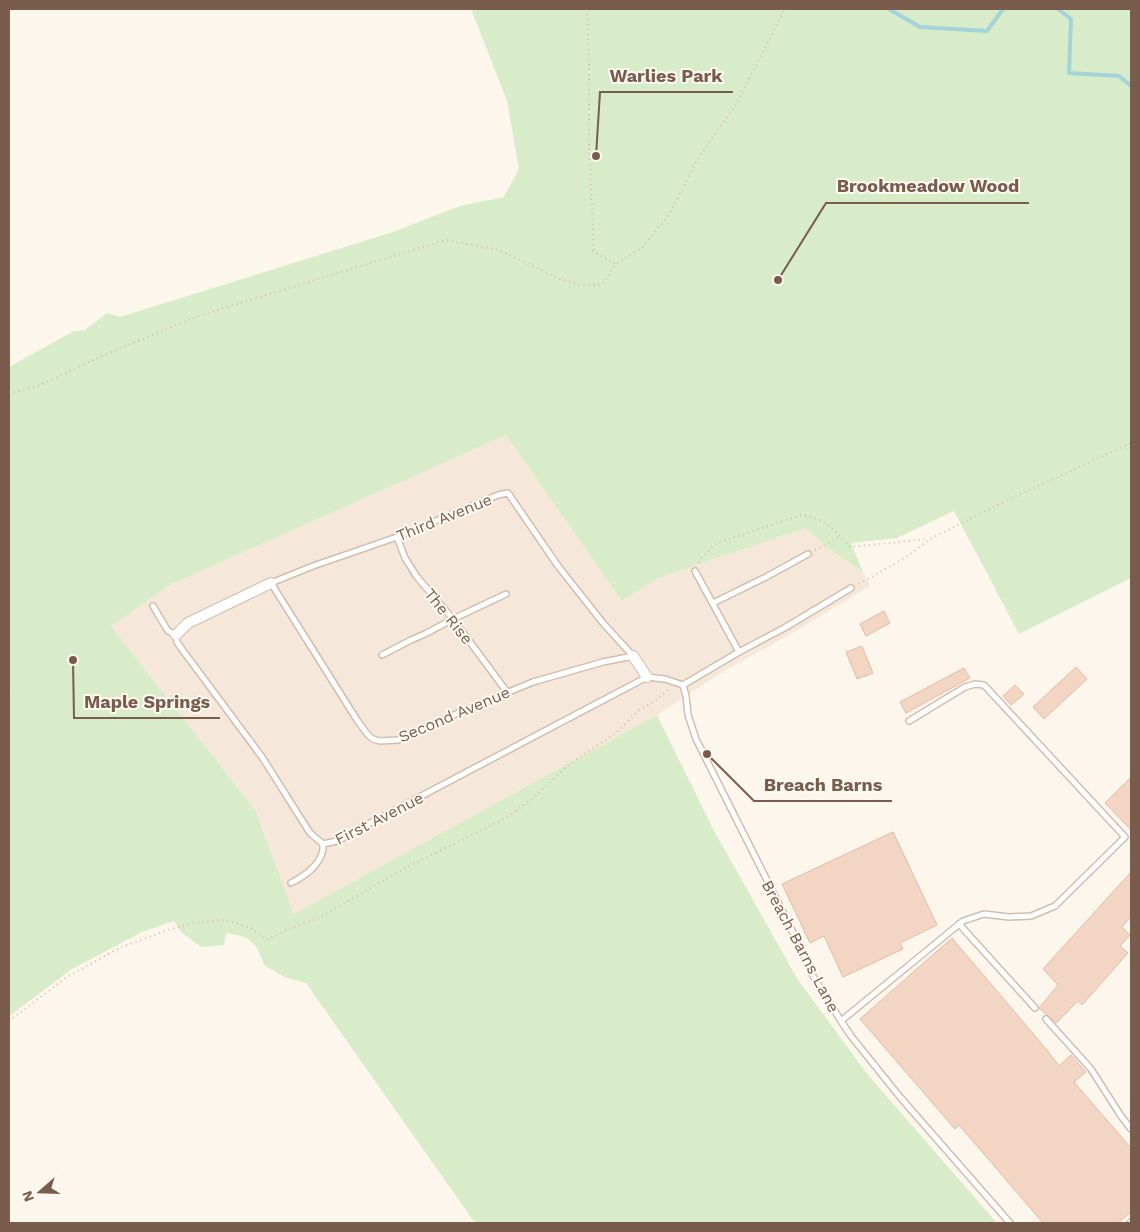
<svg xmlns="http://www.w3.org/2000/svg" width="1140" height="1232" viewBox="0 0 1140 1232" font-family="'Work Sans',sans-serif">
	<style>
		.residential { fill: #f5e8da }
		.green { fill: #d8ecc9 }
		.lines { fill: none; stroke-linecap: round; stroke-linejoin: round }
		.stream { stroke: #a5d3da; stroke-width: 4 }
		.building { fill: #f3d5c3; stroke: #e6bba3 }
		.lane-casing { stroke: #d1beb0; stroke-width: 8 }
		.street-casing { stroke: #d1beb0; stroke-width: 12 }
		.path { stroke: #d9b8a5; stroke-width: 2; stroke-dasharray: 1 4; stroke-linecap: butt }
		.lane { stroke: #fff; stroke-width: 5 }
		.street { stroke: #fff; stroke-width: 10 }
		.labels { text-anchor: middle; stroke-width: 4; stroke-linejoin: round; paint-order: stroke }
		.street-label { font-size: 16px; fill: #7a5c4d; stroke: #fffaf3 }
		.leader { fill: none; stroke: #7a5c4d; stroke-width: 2 }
		.callout-dot { fill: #7a5c4d; stroke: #fffaf3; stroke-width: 2 }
		.callout-label { font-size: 18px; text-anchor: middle; font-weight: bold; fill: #7a5c4d; stroke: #fffaf3; stroke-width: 4; stroke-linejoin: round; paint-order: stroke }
	</style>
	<rect width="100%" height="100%" fill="#fdf6ec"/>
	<path class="residential" d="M506 435 622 601 656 579 805 528 831 550 863 572 870 586 789 635 724 671 657 715 294 914 257 812 111 626 170 585Z"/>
	<path class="green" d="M471 9H1131V578L1019 634 954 511 897 538 851 543 863 572 831 550 805 528 656 579 622 601 506 435 170 585 111 626 256 811 294 914 657 715 713 829 798 980 868 1075 997 1223H475L306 983 284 977 264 965C256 941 251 937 226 933L224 945 201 947 181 932 174 921 142 932 72 969 9 1016V695L13 697 9 694V367L74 331 85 330 107 313 120 317 393 232 460 206 504 197 519 169 507 101Z"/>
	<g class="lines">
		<g class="stream">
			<path d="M889 9 920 27 987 31 1003 9"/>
			<path d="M1058 9 1071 19 1069 73 1119 76 1131 86"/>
		</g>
	</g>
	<g class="building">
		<path d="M884 611 890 623 866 636 860 624Z"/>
		<path d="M862 646 873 673 857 679 846 652Z"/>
		<path d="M1076 667 1087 679 1044 719 1033 707Z"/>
		<path d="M964 668 970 678 906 713 900 702Z"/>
		<path d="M1015 685 1024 694 1011 705 1003 696Z"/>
		<path d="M1131 777V830L1105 803Z"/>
		<path d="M893 832 937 925 900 943 903 949 843 977 824 936 810 943 782 884Z"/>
		<path d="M1131 872V916L1122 927 1130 935 1120 946 1128 953 1082 1005 1078 1001 1056 1023 1039 1008 1058 985 1043 969Z"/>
		<path d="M952 938 1047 1050 1059 1066 1071 1055 1086 1072 1074 1082 1131 1148V1212L1118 1223H1043L959 1125 955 1129 860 1019Z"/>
	</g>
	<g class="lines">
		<g class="lane-casing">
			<g id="lane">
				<path d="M508 493 558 566 603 623 633 656 603 662 533 682 444 719 398 740 380 741 373 739 368 735 357 720 271 583 313 566 397 537 498 495Z"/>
				<path d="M397 537 405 558 417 577 453 619 507 692"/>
				<path d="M695 571 739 652"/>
				<path d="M713 603 766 577 808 554"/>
				<path d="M153 606 168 631 176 635 177 642 181 648 262 757 310 833 323 844 337 841 372 822 647 677 665 679 683 685"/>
				<path d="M382 655 411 640 425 634 453 619 506 594"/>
				<path d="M683 685 686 696 688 715 696 739 788 922 813 976 841 1021 851 1036 900 1097 1010 1223"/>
				<path d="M683 685 739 652 786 627 851 588"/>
				<path d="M291 883C305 876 325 862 323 844"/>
				<path d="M959 924 1035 1008"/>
				<path d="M1046 1019 1091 1069 1121 1116 1131 1129"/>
				<path d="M841 1021 963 921 984 914 1009 917 1031 916 1055 906 1125 837 984 685 975 684 965 687 909 721"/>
				<path d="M1130 1223 1131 1222"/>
			</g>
		</g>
		<g class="street-casing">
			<g id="street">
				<path d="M176 635 188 623 271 583"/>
				<path d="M633 656 647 677"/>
			</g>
		</g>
		<g class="path">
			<path d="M587 9 589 59V145L594 252"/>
			<path d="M592 251 616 264"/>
			<path d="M9 394 40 385 104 355 201 315 446 240 499 250 560 279 580 285H602L616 264 643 247 668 216 700 155 735 106 785 9"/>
			<path d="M815 550 841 536"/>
			<path d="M699 563 701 558 717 543 801 515C823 517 836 531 850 547L928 539"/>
			<path d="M859 584 908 556 930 539 995 506 1131 443"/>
			<path d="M9 1021 67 977 119 948 168 930 194 923 224 920 251 928 267 940 288 929 317 919 405 868 506 818 536 796 568 765 615 734 638 711 656 700 669 689"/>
		</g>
		<use href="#lane" class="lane"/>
		<use href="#street" class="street"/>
	</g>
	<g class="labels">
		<g class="street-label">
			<text transform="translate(444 517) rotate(-22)" y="6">Third Avenue</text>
			<text transform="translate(449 616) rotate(51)" y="6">The Rise</text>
			<text transform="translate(454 714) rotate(-23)" y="6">Second Avenue</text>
			<text transform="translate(379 818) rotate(-27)" y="6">First Avenue</text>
			<text transform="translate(801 946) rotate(62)" y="6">Breach Barns Lane</text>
		</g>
	</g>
	<path class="leader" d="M596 156L600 92H733M778 280L826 203H1029M73 660L74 718H220M707 754L754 801H892"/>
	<g class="callout-dot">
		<circle cx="596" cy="156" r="5"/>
		<circle cx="778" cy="280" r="5"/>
		<circle cx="73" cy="660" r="5"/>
		<circle cx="707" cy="754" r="5"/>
	</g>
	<g class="callout-label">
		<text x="666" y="82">Warlies Park</text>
		<text x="928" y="192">Brookmeadow Wood</text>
		<text x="147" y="708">Maple Springs</text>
		<text x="823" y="791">Breach Barns</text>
	</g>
	<rect width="1140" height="1232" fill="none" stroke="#7a5c4d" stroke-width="20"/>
	<g transform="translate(40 1192) rotate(250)" stroke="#fffaf3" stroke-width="4" paint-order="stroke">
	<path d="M0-4L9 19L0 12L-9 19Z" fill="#7a5c4d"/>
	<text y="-8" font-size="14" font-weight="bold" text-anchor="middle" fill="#7a5c4d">N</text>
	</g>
</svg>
